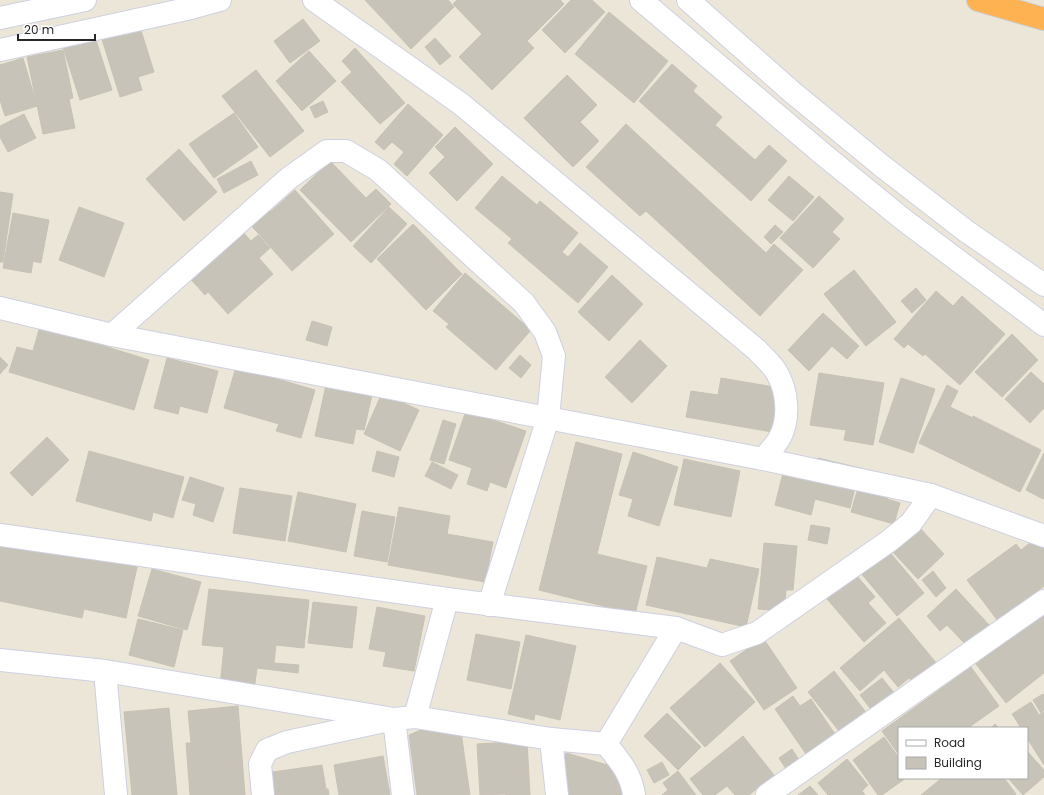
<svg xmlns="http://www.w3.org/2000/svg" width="1044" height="795" viewBox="0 0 1044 795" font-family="Poppins,sans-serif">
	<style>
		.building { fill: #c7c3b9; stroke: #c7c2b3 }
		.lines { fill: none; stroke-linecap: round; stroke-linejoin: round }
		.minor-casing { stroke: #ced0e2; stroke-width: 24 }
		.highway-casing { stroke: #cbcbcb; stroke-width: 24 }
		.minor { stroke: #fff; stroke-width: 22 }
		.highway { stroke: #ffb251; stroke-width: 22 }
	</style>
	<rect width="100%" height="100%" fill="#ece6d9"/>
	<g class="building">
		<path d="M365 0H448L454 7 411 49Z"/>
		<path d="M457 0H560L564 4 527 41 534 48 492 90 459 57 482 34 453 4Z"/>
		<path d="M571 0H592L605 12 565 53 542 30Z"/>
		<path d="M609 12 668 61 634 103 575 54Z"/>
		<path d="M303 19 320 41 290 63 274 41Z"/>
		<path d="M139 24 154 72 138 77 142 90 120 97 101 36Z"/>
		<path d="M94 34 112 90 80 100 62 44Z"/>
		<path d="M435 38 451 56 440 65 425 47Z"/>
		<path d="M355 48 405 103 380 124 341 82 352 72 342 61Z"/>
		<path d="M63 50 73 98 69 99 75 128 43 134 27 57Z"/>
		<path d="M309 51 336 81 302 111 276 81Z"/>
		<path d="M23 58 37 106 5 116 0 100V65Z"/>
		<path d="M672 64 697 86 693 91 722 117 715 125 755 160 769 145 787 161 751 201 639 101Z"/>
		<path d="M256 70 304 131 270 157 222 96Z"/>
		<path d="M567 75 597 105 580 122 599 141 573 167 524 118Z"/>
		<path d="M323 101 328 112 315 118 310 107Z"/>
		<path d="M408 104 443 135 407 176 394 164 404 152 392 142 384 150 375 142Z"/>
		<path d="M234 113 258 147 214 178 189 144Z"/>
		<path d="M24 114 36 138 8 152 0 137V126Z"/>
		<path d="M626 124 766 253 774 244 803 270 760 316 646 211 640 216 586 167Z"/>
		<path d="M455 127 493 164 457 201 429 173 445 157 435 147Z"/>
		<path d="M179 149 217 192 184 221 146 179Z"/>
		<path d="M251 161 258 175 224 193 217 179Z"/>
		<path d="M330 161 366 198 376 189 391 204 351 242 300 190Z"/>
		<path d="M502 176 537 205 540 201 578 233 562 252 568 257 580 243 608 267 578 303 508 243 512 239 475 208Z"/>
		<path d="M789 176 814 197 793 221 768 200Z"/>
		<path d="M295 190 334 234 292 271 248 222 265 207 270 212Z"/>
		<path d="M0 192 13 194 3 262H0Z"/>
		<path d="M819 196 844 219 832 232 840 239 813 268 780 238Z"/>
		<path d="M79 207 124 223 104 277 59 260Z"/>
		<path d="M389 207 407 224 371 263 353 246Z"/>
		<path d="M13 213 49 220 41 263 33 261 31 273 3 268Z"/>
		<path d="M413 224 462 274 426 310 377 259Z"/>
		<path d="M775 225 783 232 771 244 764 237Z"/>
		<path d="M242 231 251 241 258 235 270 248 259 258 273 274 228 314 208 292 205 295 186 274Z"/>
		<path d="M854 270 896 322 866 346 824 294Z"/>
		<path d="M465 273 531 330 496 370 446 327 449 324 433 311Z"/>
		<path d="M612 275 643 304 609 341 578 312Z"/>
		<path d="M916 288 926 300 912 313 901 301Z"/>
		<path d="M936 291 953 306 962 296 1005 334 960 385 925 354 923 356 908 344 904 348 894 339Z"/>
		<path d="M823 313 859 346 847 359 832 346 809 371 788 350Z"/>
		<path d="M312 321 332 327 327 346 306 340Z"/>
		<path d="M40 326 149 360 134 410 9 372 17 347 33 351Z"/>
		<path d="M1012 334 1038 360 1002 397 975 372Z"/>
		<path d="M640 340 667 366 632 403 605 377Z"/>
		<path d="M520 355 531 365 521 378 509 368Z"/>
		<path d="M0 357 8 365 0 374Z"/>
		<path d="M167 358 218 371 207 413 180 406 178 414 154 408Z"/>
		<path d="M236 367 315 390 301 438 276 431 279 424 224 408Z"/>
		<path d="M1031 372 1044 384V408L1030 423 1005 399Z"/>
		<path d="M819 373 884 383 873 445 844 440 846 430 810 425Z"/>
		<path d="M721 378 780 388 772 432 686 417 691 391 718 395Z"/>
		<path d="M901 378 935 389 913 453 879 442Z"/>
		<path d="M326 385 372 395 364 430 356 429 353 444 315 436Z"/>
		<path d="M947 385 958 391 950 407 973 418V416L1041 450 1020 492 919 443Z"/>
		<path d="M382 393 419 410 400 451 364 434Z"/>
		<path d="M466 411 526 431 506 488 490 482 487 491 467 484 472 468 449 460Z"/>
		<path d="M443 420 456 424 444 464 430 460Z"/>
		<path d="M47 437 69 460 32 496 10 473Z"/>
		<path d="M576 442 622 454 597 554 647 566 635 614 539 590Z"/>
		<path d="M89 451 184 477 173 518 153 512 151 521 76 501Z"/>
		<path d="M377 451 399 457 394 477 372 471Z"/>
		<path d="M633 452 678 467 659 526 628 516 633 499 619 495Z"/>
		<path d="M1044 453V497L1043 499 1026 490Z"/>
		<path d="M787 457 817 465 818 458 860 468 850 508 815 499 811 515 775 505Z"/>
		<path d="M684 459 740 471 731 517 674 505Z"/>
		<path d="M432 462 458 475 451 489 425 476Z"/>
		<path d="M190 477 224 488 213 522 193 515 196 504 182 500Z"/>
		<path d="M893 477 887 499 900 503 894 524 851 512 858 488Z"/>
		<path d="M240 488 292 496 285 541 233 533Z"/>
		<path d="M298 492 356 504 346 552 288 541Z"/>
		<path d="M399 507 450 516 447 534 493 542 485 582 388 565Z"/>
		<path d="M362 511 395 517 387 562 354 556Z"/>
		<path d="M811 525 830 528 827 544 808 540Z"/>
		<path d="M918 526 944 554 918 579 892 551Z"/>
		<path d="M1044 532V586L998 621 967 580 1016 544 1021 550Z"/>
		<path d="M0 538 137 567 126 618 84 609 82 618 0 601Z"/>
		<path d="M764 543 797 546 793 590H786L784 611 758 609Z"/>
		<path d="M887 549 924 593 897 616 860 572Z"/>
		<path d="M657 557 707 568 710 559 759 569 746 627 646 605Z"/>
		<path d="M152 569 201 582 187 630 138 616Z"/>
		<path d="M933 571 946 588 936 597 922 580Z"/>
		<path d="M856 575 875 597 868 603 886 623 864 642 827 599Z"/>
		<path d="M209 589 309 600 304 648 276 645 274 663 299 665 298 673 257 668 254 690 220 686 224 647 202 645Z"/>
		<path d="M956 589 990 626 968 647 947 625 940 631 927 616Z"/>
		<path d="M313 602 357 607 352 648 308 643Z"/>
		<path d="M377 607 425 616 414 671 383 666 386 652 369 649Z"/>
		<path d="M1044 612V673L1006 703 976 664Z"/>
		<path d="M899 618 938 665 915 684 909 678 898 687 884 670 860 691 840 668Z"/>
		<path d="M138 619 183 630 174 667 129 655Z"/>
		<path d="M476 634 520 642 511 689 467 680Z"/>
		<path d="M526 635 576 646 560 720 535 714 534 720 508 714Z"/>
		<path d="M763 638 797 688 764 710 730 661Z"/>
		<path d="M720 663 755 702 705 747 670 708Z"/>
		<path d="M971 667 999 706 968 728H899V755L882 731Z"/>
		<path d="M834 671 865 711 839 731 808 692Z"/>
		<path d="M882 678 895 694 873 712 860 695Z"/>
		<path d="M1043 694 1044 696V710L1041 713 1033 700Z"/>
		<path d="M793 696 800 706 811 699 835 734 806 754 775 709Z"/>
		<path d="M1031 702 1039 715 1044 712V765L1027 738V728H1021L1012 714Z"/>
		<path d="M238 706 245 795H190L186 743H191L188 711Z"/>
		<path d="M169 708 177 795H132L124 712Z"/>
		<path d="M667 713 701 747 678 770 644 736Z"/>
		<path d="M995 724 999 728H991Z"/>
		<path d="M428 727 461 732 470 795H417L409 735Z"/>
		<path d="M743 736 774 775 749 795H735L727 786 715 795H703L690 779Z"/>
		<path d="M884 737 899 758V778H906L882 795H878L853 760Z"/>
		<path d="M527 741 530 795H506V794L480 795 477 744Z"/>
		<path d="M792 749 801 763 788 772 779 758Z"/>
		<path d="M1027 751 1044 770V777L1023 795 1008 778H1027Z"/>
		<path d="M566 753 618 768 622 795H565L561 771Z"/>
		<path d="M383 756 390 795H339L334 765Z"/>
		<path d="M847 759 868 785 862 791 865 795H828L818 783Z"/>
		<path d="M662 762 669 775 654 783 647 770Z"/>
		<path d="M322 765 326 789H328L329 795H270L266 773Z"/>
		<path d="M678 771 696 795H662L668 790 663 783Z"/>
		<path d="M942 778H1004L1016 794 1015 795H921Z"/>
		<path d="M810 786 818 795H798Z"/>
	</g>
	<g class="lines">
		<g class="minor-casing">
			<g id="minor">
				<path d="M314 0 461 104 757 350C763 357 773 365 777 373 788 392 790 420 779 439 775 446 768 453 763 459"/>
				<path d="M641 0 824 155 904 220 1044 325"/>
				<path d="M688 0 792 92 882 166 966 231 1044 285"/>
				<path d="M0 18 85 0"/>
				<path d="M0 50 191 8 220 0"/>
				<path d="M0 308 112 335 763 459 931 495 1044 536"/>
				<path d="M112 335 289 178 327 151H346L378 170 524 303 545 332 554 356 548 418 489 605"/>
				<path d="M0 535 447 599 676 628 722 645 757 633 889 541 911 523 931 495"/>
				<path d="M0 660 105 671 394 719 415 717 551 739 606 744C619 760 631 773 634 795"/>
				<path d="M105 671 116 795"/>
				<path d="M415 717 447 599"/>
				<path d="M551 739 557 795"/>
				<path d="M606 744 676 628"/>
				<path d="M263 795 260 764 267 750 287 742 394 719 403 795"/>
				<path d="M767 795 1044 601"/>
			</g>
		</g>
		<g class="highway-casing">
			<path id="highway" d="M978 0 1044 19"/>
		</g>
		<use href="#minor" class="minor"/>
		<use href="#highway" class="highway"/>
	</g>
	<rect x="898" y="727" width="130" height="52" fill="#ffffff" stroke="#a9a9a9"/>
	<rect x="906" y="740" width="20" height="6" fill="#ffffff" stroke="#a9a9a9"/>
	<text x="934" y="747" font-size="12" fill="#282828">Road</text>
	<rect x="906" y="757" width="20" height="12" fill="#c7c3b9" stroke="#a9a9a9"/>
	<text x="934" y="767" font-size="12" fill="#282828">Building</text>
	<path d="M18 34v6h77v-6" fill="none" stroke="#282828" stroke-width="2"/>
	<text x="24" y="34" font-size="12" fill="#282828" stroke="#ffffff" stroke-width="3" paint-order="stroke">20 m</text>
</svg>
